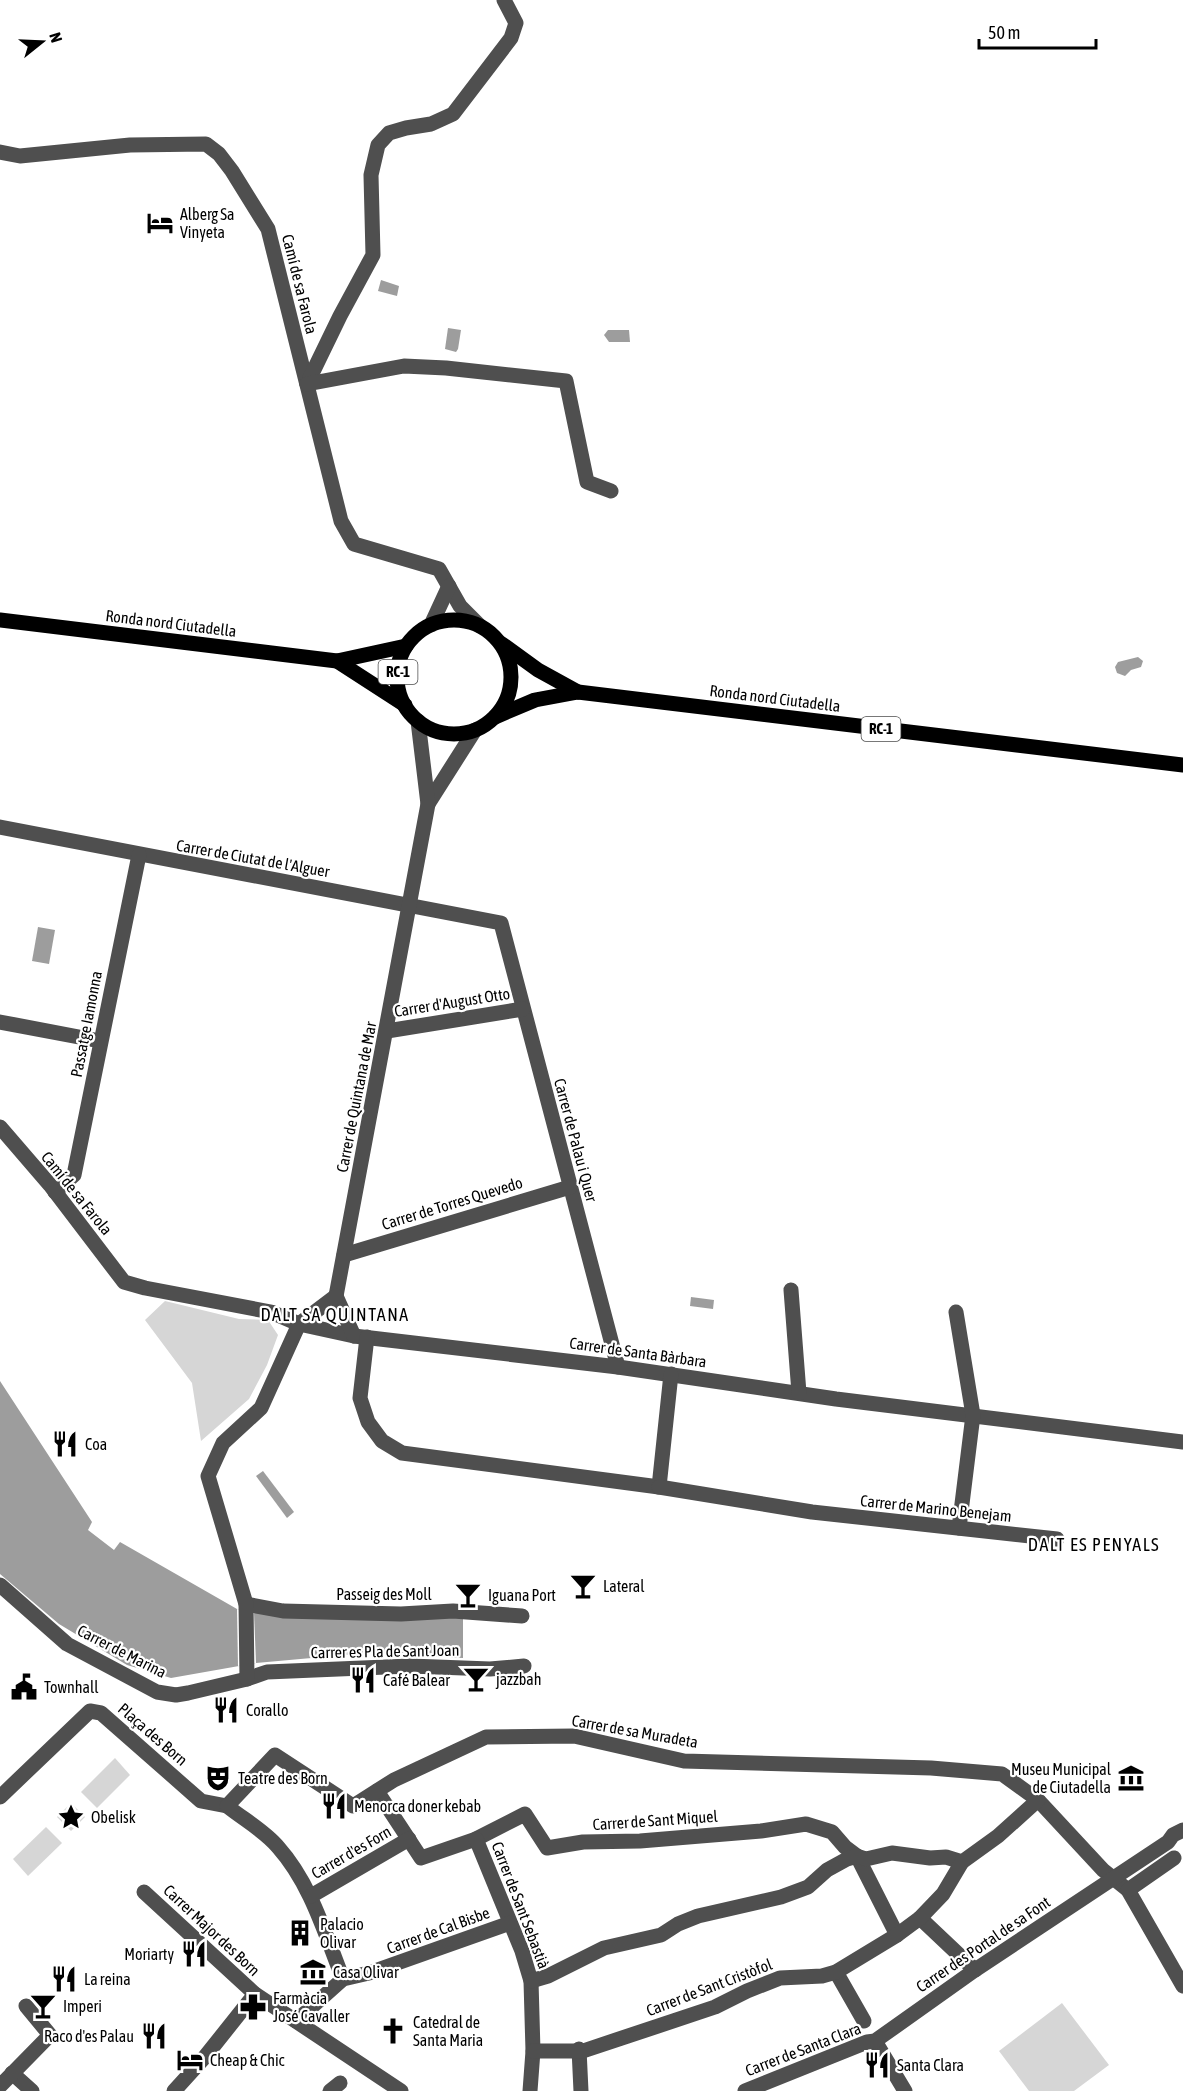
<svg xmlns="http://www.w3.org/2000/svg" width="1183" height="2091" viewBox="0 0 1183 2091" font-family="'Asap Condensed',sans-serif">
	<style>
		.green { fill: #d6d6d6 }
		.water { fill: #9d9d9d }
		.pier { fill: #fff }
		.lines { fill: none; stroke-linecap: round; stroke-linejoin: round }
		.minor { stroke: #4f4f4f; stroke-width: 15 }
		.major { stroke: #000; stroke-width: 15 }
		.labels { text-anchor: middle; stroke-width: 4.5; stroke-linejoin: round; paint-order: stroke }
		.shield { fill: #fff; stroke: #4c4c4c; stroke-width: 1.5 }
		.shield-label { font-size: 15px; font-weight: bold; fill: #000 }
		.poi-label { font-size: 16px; fill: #000; stroke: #fff; text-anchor: start }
		.street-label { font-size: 16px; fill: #000; stroke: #fff }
		.neighbourhood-label { font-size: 18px; letter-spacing: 1.5px; fill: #000; stroke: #fff }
	</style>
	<rect width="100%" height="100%" fill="#fff"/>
	<g class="green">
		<path d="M165 1301 239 1319 268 1320 278 1335 267 1365 249 1399 201 1441 192 1383 145 1320Z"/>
		<path d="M115 1758 130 1775 97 1808 81 1792Z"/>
		<path d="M71 1803 85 1817 71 1831 57 1817Z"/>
		<path d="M46 1827 62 1843 28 1876 13 1859Z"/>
		<path d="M1062 2003 1109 2065 1074 2091H1029L999 2051Z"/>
	</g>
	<g class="water">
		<path d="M381 280 399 286 397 296 378 291Z"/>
		<path d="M448 328 461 330 458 349 456 352 445 349Z"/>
		<path d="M608 330H629L630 342H609L604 335Z"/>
		<path d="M1138 657 1143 661 1141 667 1131 670 1125 676 1117 673 1115 667 1118 662Z"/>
		<path d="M38 927 55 930 49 964 32 961Z"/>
		<path d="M691 1297 714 1300 713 1309 690 1306Z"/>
		<path d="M0 1381 92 1522 88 1530 114 1550 120 1542 237 1609 246 1612 463 1618V1658L367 1653 256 1663 171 1678 127 1665 59 1624 0 1574Z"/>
		<path d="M263 1471 294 1512 287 1518 256 1476Z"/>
	</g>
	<path class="pier" d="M237 1609 254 1613 256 1663 238 1666Z"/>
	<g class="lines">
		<g class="minor">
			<path d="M0 152 20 156 130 145 206 144 219 154 232 171 268 229 341 521 354 544 439 569 460 606 480 626"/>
			<path d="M307 384 340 316 373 255 371 175 378 145 389 133 406 128 431 124 453 114 511 38 516 23 504 0"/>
			<path d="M307 384 404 366 446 368 566 381 587 482 611 491"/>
			<path d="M431 625 449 586"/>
			<path d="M428 804 475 730"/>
			<path d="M0 827 501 923 618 1367"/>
			<path d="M0 1022 100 1041"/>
			<path d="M387 1031 523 1009"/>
			<path d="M0 1127 50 1185 124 1282 145 1288 271 1312 299 1324 354 1336 618 1367 836 1399 1183 1442"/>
			<path d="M55 1192 74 1175 139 855"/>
			<path d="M344 1255 570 1187"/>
			<path d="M791 1290 799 1393"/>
			<path d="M336 1296 428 804 418 721"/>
			<path d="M336 1296 354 1336"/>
			<path d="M956 1312 973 1415 959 1528"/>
			<path d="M367 1337 360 1398 368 1422 382 1441 402 1453 659 1487 671 1374"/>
			<path d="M659 1487 812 1512 1057 1539"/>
			<path d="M0 1585 67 1644 157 1692 176 1695 188 1693 247 1679 267 1672 410 1666 490 1669 524 1666"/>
			<path d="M246 1604 283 1611 401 1614 453 1611 522 1616"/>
			<path d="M247 1679 246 1604 208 1476 223 1443 261 1408 299 1324 336 1296"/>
			<path d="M377 1791 421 1858 476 1839 525 1814 547 1848 583 1842 640 1841 761 1831 806 1824 832 1832 845 1847 857 1856 897 1935"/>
			<path d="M0 1797 90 1711 101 1713 201 1801 227 1806 275 1755 353 1806 394 1780 486 1737 574 1736 684 1761 931 1768 1002 1774 1038 1800 1103 1870 1128 1890 1183 1986"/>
			<path d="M227 1806C243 1819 265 1831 278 1847 311 1884 325 1934 343 1979"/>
			<path d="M476 1839 522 1951 531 1981 533 2051 530 2091"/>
			<path d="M1128 1890 1174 1858"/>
			<path d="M144 1892 255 1994 401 2091"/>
			<path d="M311 1896 409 1839"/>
			<path d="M920 1918 975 1970"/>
			<path d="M836 1972 864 2021"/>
			<path d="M531 1981 548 1976 604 1948 661 1935 678 1924 698 1916 781 1897 808 1887 827 1870 847 1859 857 1856 866 1859 892 1853 930 1858 946 1857 962 1862"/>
			<path d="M296 2021 343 1979 369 1973 510 1923"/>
			<path d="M875 2041 905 2091"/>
			<path d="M579 2049 581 2091"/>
			<path d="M533 2051H583L715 2007 747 1991 780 1978 822 1976 836 1972 897 1935 920 1918 943 1894 962 1862 998 1836 1038 1800"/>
			<path d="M12 2073 32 2091"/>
			<path d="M0 2086 50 2035 26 2006"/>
			<path d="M174 2091 204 2058 255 1994"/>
			<path d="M330 2091 340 2083"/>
			<path d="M745 2091 867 2042 875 2041 975 1970 1168 1842 1173 1835 1183 1830"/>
		</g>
		<g class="major">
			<path d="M0 620 337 661 406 646"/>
			<circle cx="454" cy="677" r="57"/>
			<path d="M502 644 538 670 578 692"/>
			<path d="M337 661 405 705"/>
			<path d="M495 717 535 700 578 692 1183 765"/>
		</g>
	</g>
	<defs>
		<g id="hotel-bare" transform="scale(2.07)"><path d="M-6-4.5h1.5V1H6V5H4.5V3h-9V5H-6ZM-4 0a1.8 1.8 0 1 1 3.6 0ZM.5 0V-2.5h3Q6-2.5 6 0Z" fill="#000" stroke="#fff" stroke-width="2.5" paint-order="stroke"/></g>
		<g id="restaurant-bare" transform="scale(2.07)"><path d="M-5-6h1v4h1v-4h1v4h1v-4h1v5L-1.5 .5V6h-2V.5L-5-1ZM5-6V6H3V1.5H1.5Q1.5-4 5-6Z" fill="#000" stroke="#fff" stroke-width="2.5" paint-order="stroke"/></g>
		<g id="bar-bare" transform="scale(2.07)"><path d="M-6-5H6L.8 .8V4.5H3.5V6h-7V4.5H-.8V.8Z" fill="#000" stroke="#fff" stroke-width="2.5" paint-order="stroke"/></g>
		<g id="civic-bare" transform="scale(2.07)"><path d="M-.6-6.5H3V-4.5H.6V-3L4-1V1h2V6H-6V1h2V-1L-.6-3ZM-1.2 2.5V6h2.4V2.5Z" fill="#000" stroke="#fff" stroke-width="2.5" paint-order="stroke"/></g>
		<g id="theatre-bare" transform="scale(2.07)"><path d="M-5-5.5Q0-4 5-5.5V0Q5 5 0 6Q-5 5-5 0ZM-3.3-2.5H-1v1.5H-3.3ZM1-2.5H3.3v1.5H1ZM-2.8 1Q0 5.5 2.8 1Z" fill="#000" stroke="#fff" stroke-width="2.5" paint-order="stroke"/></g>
		<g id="museum-bare" transform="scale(2.07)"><path d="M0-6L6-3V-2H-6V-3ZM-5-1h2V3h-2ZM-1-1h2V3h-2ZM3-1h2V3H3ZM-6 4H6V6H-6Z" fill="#000" stroke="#fff" stroke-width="2.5" paint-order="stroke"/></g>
		<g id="sight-bare" transform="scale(2.07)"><path d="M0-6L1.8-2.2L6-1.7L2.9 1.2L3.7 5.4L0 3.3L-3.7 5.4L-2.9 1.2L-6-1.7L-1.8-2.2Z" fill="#000" stroke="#fff" stroke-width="2.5" paint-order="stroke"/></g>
		<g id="building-bare" transform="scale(2.07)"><path d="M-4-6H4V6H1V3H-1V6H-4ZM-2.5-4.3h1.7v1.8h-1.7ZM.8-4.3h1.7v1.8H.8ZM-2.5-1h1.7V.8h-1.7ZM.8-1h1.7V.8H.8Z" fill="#000" stroke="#fff" stroke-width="2.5" paint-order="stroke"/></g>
		<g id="pharmacy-bare" transform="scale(2.07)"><path d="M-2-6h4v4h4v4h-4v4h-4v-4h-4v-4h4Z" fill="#000" stroke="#fff" stroke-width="2.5" paint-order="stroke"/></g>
		<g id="church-bare" transform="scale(2.07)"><path d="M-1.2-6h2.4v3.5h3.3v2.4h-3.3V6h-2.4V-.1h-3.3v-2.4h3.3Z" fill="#000" stroke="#fff" stroke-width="2.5" paint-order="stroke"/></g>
	</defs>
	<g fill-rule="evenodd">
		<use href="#hotel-bare" x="160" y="223"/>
		<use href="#restaurant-bare" x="65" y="1444"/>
		<use href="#bar-bare" x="583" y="1586"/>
		<use href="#bar-bare" x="468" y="1595"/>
		<use href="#bar-bare" x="476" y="1679"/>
		<use href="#restaurant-bare" x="363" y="1680"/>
		<use href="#civic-bare" x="24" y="1687"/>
		<use href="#restaurant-bare" x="226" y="1710"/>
		<use href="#theatre-bare" x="218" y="1778"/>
		<use href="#museum-bare" x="1131" y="1778"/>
		<use href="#restaurant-bare" x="334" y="1806"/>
		<use href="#sight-bare" x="71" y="1817"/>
		<use href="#building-bare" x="300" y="1933"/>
		<use href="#restaurant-bare" x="194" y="1954"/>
		<use href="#museum-bare" x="313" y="1972"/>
		<use href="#restaurant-bare" x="64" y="1979"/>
		<use href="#bar-bare" x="43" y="2006"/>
		<use href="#pharmacy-bare" x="253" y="2007"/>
		<use href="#church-bare" x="393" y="2031"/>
		<use href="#restaurant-bare" x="154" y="2036"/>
		<use href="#hotel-bare" x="190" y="2060"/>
		<use href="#restaurant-bare" x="877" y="2065"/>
	</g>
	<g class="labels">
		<g class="shield">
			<rect x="378.5" y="660" width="39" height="24" rx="4.5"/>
			<rect x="861.5" y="717" width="39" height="24" rx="4.5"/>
		</g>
		<g class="shield-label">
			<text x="398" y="677">RC-1</text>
			<text x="881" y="734">RC-1</text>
		</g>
		<g class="poi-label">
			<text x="180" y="220">Alberg Sa<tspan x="180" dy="18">Vinyeta</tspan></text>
			<text x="85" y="1450">Coa</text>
			<text x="603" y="1592">Lateral</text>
			<text x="488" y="1601">Iguana Port</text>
			<text x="496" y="1685">jazzbah</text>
			<text x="383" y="1686">Café Balear</text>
			<text x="44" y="1693">Townhall</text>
			<text x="246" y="1716">Corallo</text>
			<text x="1111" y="1775" text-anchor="end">Museu Municipal<tspan x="1111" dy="18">de Ciutadella</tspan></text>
			<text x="238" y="1784">Teatre des Born</text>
			<text x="354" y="1812">Menorca doner kebab</text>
			<text x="91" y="1823">Obelisk</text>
			<text x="320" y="1930">Palacio<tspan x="320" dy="18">Olivar</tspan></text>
			<text x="174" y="1960" text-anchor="end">Moriarty</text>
			<text x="333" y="1978">Casa Olivar</text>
			<text x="84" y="1985">La reina</text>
			<text x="273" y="2004">Farmàcia<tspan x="273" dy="18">José Cavaller</tspan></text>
			<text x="63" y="2012">Imperi</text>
			<text x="413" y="2028">Catedral de<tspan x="413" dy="18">Santa Maria</tspan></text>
			<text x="134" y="2042" text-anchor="end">Raco d'es Palau</text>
			<text x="210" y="2066">Cheap &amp; Chic</text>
			<text x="897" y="2071">Santa Clara</text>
		</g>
		<g class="street-label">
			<text transform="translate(300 284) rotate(76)" y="6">Camí de sa Farola</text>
			<text transform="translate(171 623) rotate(7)" y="6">Ronda nord Ciutadella</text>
			<text transform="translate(775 698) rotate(7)" y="6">Ronda nord Ciutadella</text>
			<text transform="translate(253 858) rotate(10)" y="6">Carrer de Ciutat de l'Alguer</text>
			<text transform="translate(452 1002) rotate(-9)" y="6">Carrer d'August Otto</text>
			<text transform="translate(86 1024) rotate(-79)" y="6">Passatge Iamonna</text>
			<text transform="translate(356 1097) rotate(-79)" y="6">Carrer de Quintana de Mar</text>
			<text transform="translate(576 1140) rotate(75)" y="6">Carrer de Palau i Quer</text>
			<text transform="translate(77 1193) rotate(51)" y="6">Camí de sa Farola</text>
			<text transform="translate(452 1203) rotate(-17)" y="6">Carrer de Torres Quevedo</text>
			<text transform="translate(638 1352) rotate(8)" y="6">Carrer de Santa Bàrbara</text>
			<text transform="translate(936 1508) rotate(6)" y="6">Carrer de Marino Benejam</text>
			<text x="384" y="1600">Passeig des Moll</text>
			<text transform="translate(122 1651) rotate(27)" y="6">Carrer de Marina</text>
			<text transform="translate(385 1651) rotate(-1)" y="6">Carrer es Pla de Sant Joan</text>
			<text transform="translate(635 1731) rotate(10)" y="6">Carrer de sa Muradeta</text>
			<text transform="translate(153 1734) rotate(41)" y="6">Plaça des Born</text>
			<text transform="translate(655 1820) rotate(-4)" y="6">Carrer de Sant Miquel</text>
			<text transform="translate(351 1852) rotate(-30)" y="6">Carrer d'es Forn</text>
			<text transform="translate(521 1905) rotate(69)" y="6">Carrer de Sant Sebastià</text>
			<text transform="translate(212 1930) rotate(43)" y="6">Carrer Major des Born</text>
			<text transform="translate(438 1930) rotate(-20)" y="6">Carrer de Cal Bisbe</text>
			<text transform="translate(983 1944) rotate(-34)" y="6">Carrer des Portal de sa Font</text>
			<text transform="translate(709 1987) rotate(-21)" y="6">Carrer de Sant Cristòfol</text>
			<text transform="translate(803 2049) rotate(-21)" y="6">Carrer de Santa Clara</text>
		</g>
		<g class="neighbourhood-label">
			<text x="335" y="1321">DALT SA QUINTANA</text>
			<text x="1094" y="1551">DALT ES PENYALS</text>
		</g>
	</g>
	<g transform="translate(42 42) rotate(72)" stroke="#ffffff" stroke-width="4.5" paint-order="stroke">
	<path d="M0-4.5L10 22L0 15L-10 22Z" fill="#000000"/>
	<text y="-9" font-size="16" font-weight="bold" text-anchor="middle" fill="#000000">N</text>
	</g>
	<path d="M979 39v9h117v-9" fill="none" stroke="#000000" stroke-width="3"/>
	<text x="988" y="39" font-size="18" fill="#000000" stroke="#ffffff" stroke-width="4.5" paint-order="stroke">50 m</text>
</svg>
